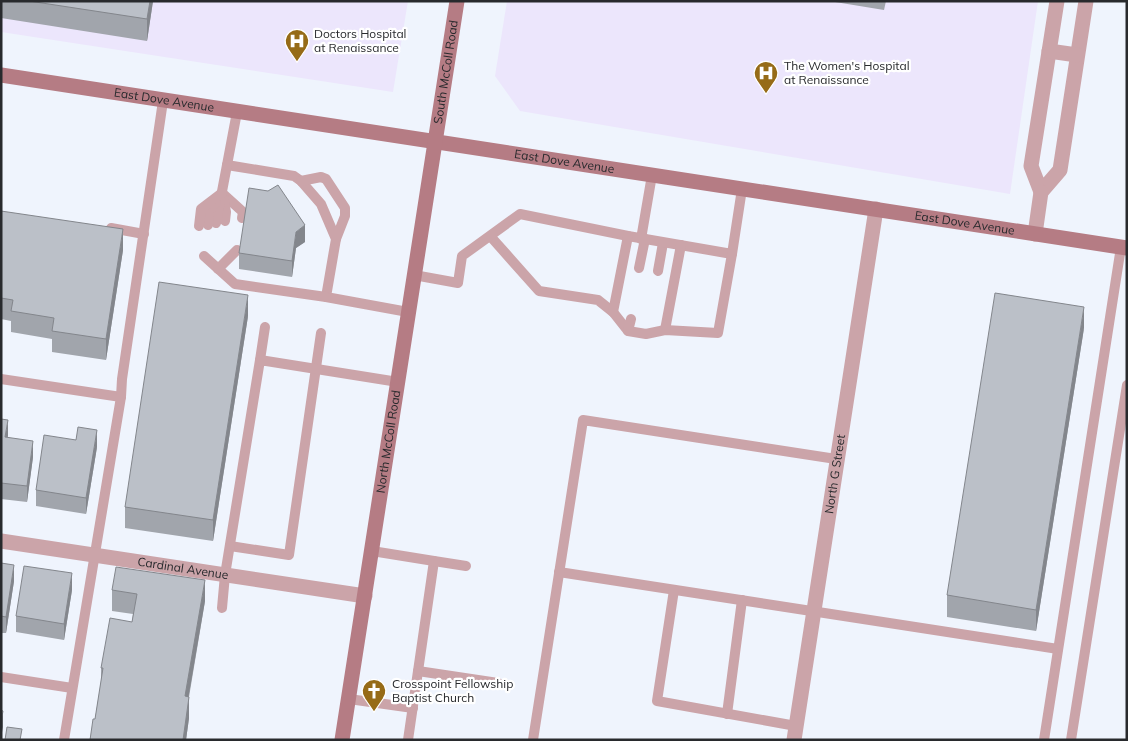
<svg xmlns="http://www.w3.org/2000/svg" width="1128" height="741" viewBox="0 0 1128 741" font-family="Mulish,sans-serif">
	<style>
		.medical { fill: #ece6fc }
		.lines { fill: none; stroke-linecap: round; stroke-linejoin: round }
		.lane { stroke: #cba4a9; stroke-width: 10 }
		.street { stroke: #cba4a9; stroke-width: 15 }
		.secondary { stroke: #b57c84; stroke-width: 15 }
		.wall { fill: #a1a5ac }
		.shaded-wall { fill: #83868c }
		.building { fill: #bbc0c8; stroke: #83868c }
		.labels { text-anchor: middle; stroke-width: 4.5; stroke-linejoin: round; paint-order: stroke }
		.poi-label { font-size: 12px; fill: #282a2d; stroke: #fff; text-anchor: start }
		.street-label { font-size: 12px; fill: #282a2d; stroke: #fff }
	</style>
	<rect width="100%" height="100%" fill="#eff4fd"/>
	<g class="medical">
		<path d="M1 1H408L393 92 1 32Z"/>
		<path d="M507 1H1038L1010 194 520 111 495 76Z"/>
	</g>
	<g class="lines">
		<g class="lane">
			<path d="M237 112 227 165 294 176 301 181 321 204 336 239 326 297 408 312"/>
			<path d="M301 181 321 177 326 179 345 208V216L336 239"/>
			<path d="M222 193 243 212 242 218"/>
			<path d="M223 196 226 212 225 221"/>
			<path d="M216 223 227 165"/>
			<path d="M208 225 209 211 216 202"/>
			<path d="M199 226 201 209 222 193"/>
			<path d="M111 228 144 234"/>
			<path d="M491 237 539 291 598 300 613 312 628 331"/>
			<path d="M641 239 652 175"/>
			<path d="M204 256 235 284 326 297"/>
			<path d="M639 268 645 239"/>
			<path d="M218 269 237 250"/>
			<path d="M658 271 663 243"/>
			<path d="M414 275 458 283 462 256 520 214 628 236 732 254 742 189"/>
			<path d="M613 312 628 236"/>
			<path d="M631 319 628 331 646 334 665 330 718 333 732 254"/>
			<path d="M665 330 681 245"/>
			<path d="M260 360 265 327"/>
			<path d="M1 379 121 397"/>
			<path d="M230 546 289 555 321 333"/>
			<path d="M372 551 434 561 408 740"/>
			<path d="M434 561 466 566"/>
			<path d="M559 572 1058 649"/>
			<path d="M674 590 657 701 796 726"/>
			<path d="M222 608 225 575 260 360 398 382"/>
			<path d="M418 671 498 683"/>
			<path d="M1 677 72 688"/>
			<path d="M349 699 413 708"/>
			<path d="M727 714 742 600"/>
			<path d="M64 740 121 397 122 379 163 101"/>
			<path d="M533 740 583 420 836 459"/>
			<path d="M1044 740 1121 247"/>
			<path d="M1071 740 1127 385"/>
		</g>
		<g class="street">
			<path d="M1057 1 1031 166 1041 192 1060 170 1086 1"/>
			<path d="M1049 51 1077 55"/>
			<path d="M1035 234 1041 192"/>
			<path id="s1" d="M1 541 365 596"/>
			<path id="s2" d="M794 740 876 209"/>
		</g>
		<g class="secondary">
			<path id="s3" d="M1 75 1127 248"/>
			<path id="s4" d="M342 740 457 1"/>
		</g>
	</g>
	<g class="wall">
		<path d="M1 1H153L147 41 1 18Z"/>
		<path d="M829 1H886L884 10Z"/>
		<path d="M1 211 123 250 106 360 52 352V339L11 332V321L1 319Z"/>
		<path d="M305 242 296 248 292 277 239 269V253Z"/>
		<path d="M248 316 213 541 125 528V507Z"/>
		<path d="M1084 328 1036 631 947 617V595Z"/>
		<path d="M1 419 7 437 33 457 27 502 1 499Z"/>
		<path d="M97 447 86 514 36 506V490Z"/>
		<path d="M1 563 14 581 6 633H1Z"/>
		<path d="M72 590 64 640 16 632V616Z"/>
		<path d="M112 590 205 601 189 697V718L186 740H90L95 719 101 683V668L132 622 133 614 112 611Z"/>
	</g>
	<g class="shaded-wall">
		<path d="M150 1H153L147 41V19Z"/>
		<path d="M305 225V242L296 248 292 277V261L296 232Z"/>
		<path d="M123 229V250L106 360V339Z"/>
		<path d="M248 295V316L213 541V520Z"/>
		<path d="M1084 307V328L1036 631V610Z"/>
		<path d="M8 420V436L5 453V437Z"/>
		<path d="M97 430V447L86 514V498Z"/>
		<path d="M33 441V457L27 502V486Z"/>
		<path d="M14 565V581L6 633V617Z"/>
		<path d="M72 573V590L64 640V624Z"/>
		<path d="M205 580V601L185 717V696Z"/>
		<path d="M189 697V718L186 740H183Z"/>
		<path d="M3 711V727L1 738V722Z"/>
	</g>
	<g class="building">
		<path d="M29 1H150L147 19Z"/>
		<path d="M278 185 305 225 296 232 292 261 239 253 249 188 268 191Z"/>
		<path d="M1 211 123 229 106 339 52 331 54 318 11 311 13 300 1 298Z"/>
		<path d="M159 282 248 295 213 520 125 507Z"/>
		<path d="M995 293 1084 307 1036 610 947 595Z"/>
		<path d="M1 419 8 420 5 437 33 441 27 486 1 483Z"/>
		<path d="M78 427 97 430 86 498 36 490 44 435 76 440Z"/>
		<path d="M1 563 14 565 6 617 1 616Z"/>
		<path d="M24 566 72 573 64 624 16 616Z"/>
		<path d="M116 567 205 580 185 696 189 697 183 740H90L93 719H95L103 668H101L110 618 132 622 137 594 112 590Z"/>
		<path d="M1 710 3 711 1 722Z"/>
		<path d="M7 727 22 729 20 740H1V739L5 740Z"/>
	</g>
	<defs>
		<g id="hospital-pin" transform="scale(1.25)"><path d="M0 17L-7.5 6A9.5 9.5 0 1 1 7.5 6Z" fill="#966b17" stroke="#fff"/><path d="M-5-5h3v3.5h4V-5h3V5h-3V1.5h-4V5h-3Z" fill="#fff"/></g>
		<g id="church-pin" transform="scale(1.25)"><path d="M0 17L-7.5 6A9.5 9.5 0 1 1 7.5 6Z" fill="#966b17" stroke="#fff"/><path d="M-1.2-6h2.4v3.5h3.3v2.4h-3.3V6h-2.4V-.1h-3.3v-2.4h3.3Z" fill="#fff"/></g>
	</defs>
	<g fill-rule="evenodd">
		<use href="#hospital-pin" x="297" y="41"/>
		<use href="#hospital-pin" x="766" y="73"/>
		<use href="#church-pin" x="374" y="691"/>
	</g>
	<g class="labels">
		<g class="poi-label">
			<text x="314" y="38">Doctors Hospital<tspan x="314" dy="14">at Renaissance</tspan></text>
			<text x="784" y="70">The Women's Hospital<tspan x="784" dy="14">at Renaissance</tspan></text>
			<text x="392" y="688">Crosspoint Fellowship<tspan x="392" dy="14">Baptist Church</tspan></text>
		</g>
		<g class="street-label">
			<text dy="4" stroke="none"><textPath href="#s4" startOffset="676">South McColl Road</textPath></text>
			<text dy="4" stroke="none"><textPath href="#s3" startOffset="165">East Dove Avenue</textPath></text>
			<text dy="4" stroke="none"><textPath href="#s3" startOffset="570">East Dove Avenue</textPath></text>
			<text dy="4" stroke="none"><textPath href="#s3" startOffset="975">East Dove Avenue</textPath></text>
			<text dy="4" stroke="none"><textPath href="#s4" startOffset="302">North McColl Road</textPath></text>
			<text dy="4" stroke="none"><textPath href="#s2" startOffset="269">North G Street</textPath></text>
			<text dy="4" stroke="none"><textPath href="#s1" startOffset="184">Cardinal Avenue</textPath></text>
		</g>
	</g>
	<rect width="1128" height="741" fill="none" stroke="#282a2d" stroke-width="5"/>
</svg>
